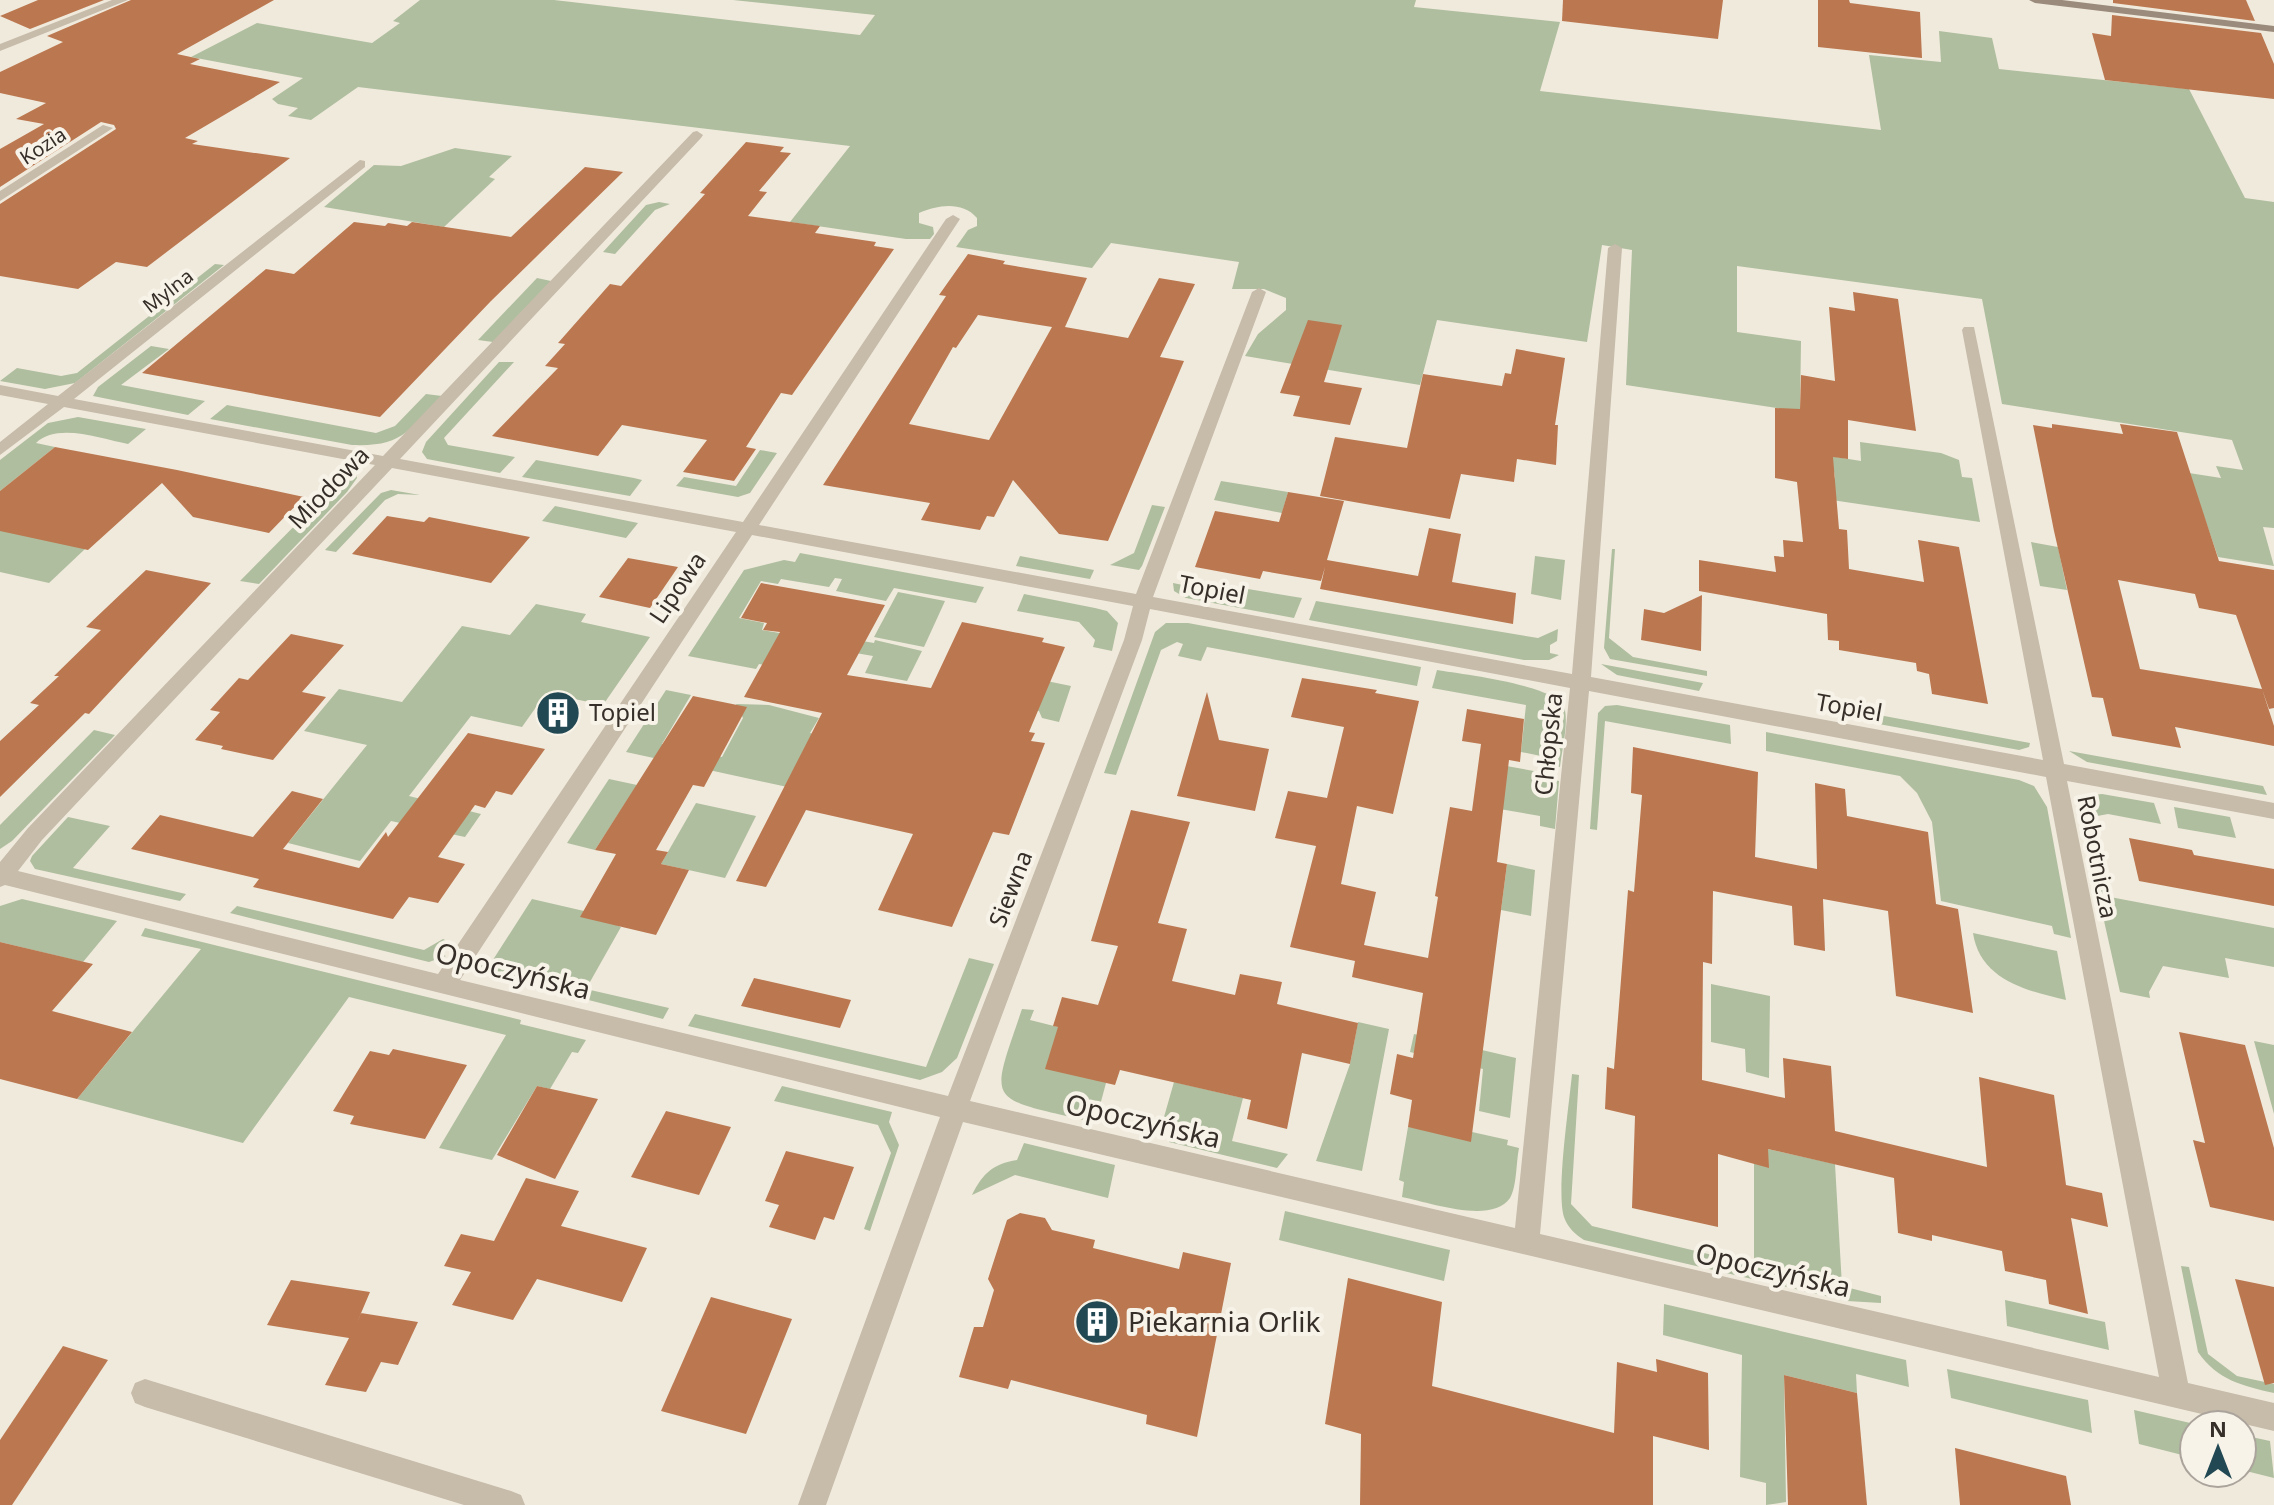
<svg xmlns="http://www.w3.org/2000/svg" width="2274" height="1505" viewBox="0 0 2274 1505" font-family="'Noto Sans',sans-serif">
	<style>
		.green { fill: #afbe9e }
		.building { fill: #bb7850; fill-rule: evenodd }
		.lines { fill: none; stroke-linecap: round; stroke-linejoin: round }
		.minor { fill: #c7bbaa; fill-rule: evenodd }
		.secondary { fill: #9a8b7c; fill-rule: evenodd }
		.labels { text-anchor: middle; stroke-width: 8; stroke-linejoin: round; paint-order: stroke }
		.far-street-label { font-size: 20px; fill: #352e29; stroke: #f8f3e9 }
		.street-label { font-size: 24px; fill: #352e29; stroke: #f8f3e9 }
		.poi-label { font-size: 24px; fill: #352e29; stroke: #f8f3e9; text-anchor: start }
		.near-street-label { font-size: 28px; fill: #352e29; stroke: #f8f3e9 }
		.near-poi-label { font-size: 28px; fill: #352e29; stroke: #f8f3e9; text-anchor: start }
	</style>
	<rect width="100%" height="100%" fill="#f0eadd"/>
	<g class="green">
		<path d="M420 0H554L860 35 875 15 733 0H1416L1414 7 1560 22 1540 91 1881 130 1869 55 1941 62 1939 31 1992 38 1999 69 2189 89 2245 198 2274 202V528L2263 527 2274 566 2218 557 2189 473 2221 478 2216 466 2243 470 2232 440 2002 404 1982 299 1737 266V332L1801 341 1800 409 1796 411 1626 385 1632 250 1602 245 1587 342 1437 320 1420 385 1245 356 1258 334 1286 310V298L1264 289H1232L1239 262 1111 243 1092 268 956 247 968 230 977 226V218C962 201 938 205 919 213V223L933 227 934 234 930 239H906L790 222 850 146 358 87 311 120 288 116 298 108 278 104 272 99 303 78 191 57 257 23 372 43 400 23 393 21Z"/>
		<path d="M455 148 512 156 489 177 495 179 444 227 324 207 374 165 401 166Z"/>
		<path d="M659 202 670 204 655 210 615 254 603 252 646 205Z"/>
		<path d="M215 264 224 265 75 383 45 389 0 381 17 368 61 376 77 373Z"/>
		<path d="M537 278 551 281 493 342 478 340Z"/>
		<path d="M151 346 169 349 121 385 205 401 188 415 93 396 98 387Z"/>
		<path d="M499 362H514L444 438 448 445 515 457 500 473 427 459 422 452 426 442Z"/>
		<path d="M426 394 442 396C408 430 404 447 352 445L210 419 227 405 376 433 395 426Z"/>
		<path d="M78 417 146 429 128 444C102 439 57 422 36 443L55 447 0 491V460L48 423Z"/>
		<path d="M1860 442 1941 453 1959 460 1962 477 1972 478 1980 522 1825 499 1835 477 1834 471 1825 469 1824 455 1861 461Z"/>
		<path d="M760 450 777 453 750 493 738 497 676 486 684 477 736 486Z"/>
		<path d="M536 460 634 478 642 480 630 496 522 477Z"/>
		<path d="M356 474 357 478 347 492 259 584 240 581 327 493 325 485Z"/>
		<path d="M1221 481 1288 492 1282 513 1214 500Z"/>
		<path d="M391 490 420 495 398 494 385 500 336 552 325 550 381 493Z"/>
		<path d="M1152 505 1165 507 1142 566 1139 570 1110 565 1134 553Z"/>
		<path d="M555 506 638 523 626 538 542 521Z"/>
		<path d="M0 520 85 549 49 583 0 572Z"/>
		<path d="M2031 542 2058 547 2067 590 2040 586Z"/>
		<path d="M1612 549H1615L1609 638 1633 657 1707 671V676L1610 659 1604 648Z"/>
		<path d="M800 553 984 587 976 603 894 588 886 601 836 591 842 579 835 578 829 587 781 579 778 584 761 581 739 618 764 623 762 630 791 635 812 674 759 664 756 669 688 656 744 570 784 560 795 562Z"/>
		<path d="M1020 556 1094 570 1090 579 1016 566Z"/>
		<path d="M1535 556 1565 560 1561 600 1531 594Z"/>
		<path d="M1173 583 1233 595 1236 587 1302 598 1294 618 1186 598 1174 591Z"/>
		<path d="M898 592 945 601 924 647 874 637Z"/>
		<path d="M1024 594 1095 608 1107 611 1118 623 1112 651 1093 647 1095 640 1079 622 1017 611Z"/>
		<path d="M1316 601 1538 638 1558 629 1557 641 1550 645V653L1559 655 1549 660H1524L1309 620Z"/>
		<path d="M536 604 586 614 581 622 650 637 603 705 546 693 522 727 471 716 409 796 481 814 465 837 391 821 360 861 288 843 367 745 304 731 339 689 402 702 462 626 510 635Z"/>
		<path d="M1166 623H1188L1421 667 1417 686 1207 647 1201 661 1178 656 1183 644 1177 642 1161 650 1116 775 1104 773 1155 632Z"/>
		<path d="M851 639 874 643 875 640 922 651 907 681 865 673 873 656 844 651Z"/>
		<path d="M1601 664 1703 683 1699 691 1617 675Z"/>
		<path d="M978 667 1071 686 1059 722 1042 718 1039 711 965 696Z"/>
		<path d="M1437 670C1460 674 1561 685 1565 710 1568 727 1562 749 1560 767L1546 764V757L1521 752 1526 705 1432 688Z"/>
		<path d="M666 690 691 695 662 744 722 757 743 718 736 704 769 705 819 718 810 733 821 736 815 793 626 752Z"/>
		<path d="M1617 705 1730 725 1731 744 1605 721 1597 830 1590 829 1598 713 1605 706Z"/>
		<path d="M1868 713 2030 743 2029 747 2019 750 1868 722Z"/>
		<path d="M94 730 115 735 12 841 0 849V825Z"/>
		<path d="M1766 732 2019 780 2034 786 2047 807 2071 938 2054 934 2052 926 1941 901 1932 822 1917 793 1900 776 1766 751Z"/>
		<path d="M2069 751 2263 786 2267 795 2087 762Z"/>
		<path d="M1501 765 1545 773V778L1559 781 1555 829 1540 826V816L1482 806Z"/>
		<path d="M609 779 637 785 595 850 567 843Z"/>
		<path d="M2102 794 2154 803 2161 824 2108 814 2092 817 2110 897 2274 928V967L2225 958 2229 978 2163 966 2149 992 2150 998 2120 992 2078 805 2083 796Z"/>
		<path d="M696 803 756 816 725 878 661 864Z"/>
		<path d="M2174 807 2230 817 2236 838 2178 828Z"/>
		<path d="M68 817 110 826 73 868 186 894 180 901 35 869 30 861 32 856Z"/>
		<path d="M1507 864 1535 870 1531 916 1501 910Z"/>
		<path d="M22 899 117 921 83 962 0 942V906Z"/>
		<path d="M532 899 584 911 621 927 586 989 669 1008 663 1019 475 971 477 964 489 966Z"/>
		<path d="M237 906 424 950 443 939 447 941 438 954 446 956 429 962 230 913Z"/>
		<path d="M145 928 521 1020 520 1024 586 1040 578 1053 572 1052 550 1089 537 1086 492 1160 439 1148 506 1035 349 997 243 1143 77 1099 201 949 141 936Z"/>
		<path d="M1973 933 2057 951 2066 1000C2027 991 1980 980 1973 933Z"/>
		<path d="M969 958 994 964 957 1058 942 1072 920 1080 688 1026 695 1014 926 1067Z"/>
		<path d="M1711 984 1770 996 1769 1078 1746 1072 1745 1049 1711 1042Z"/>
		<path d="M1022 1009 1034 1010 1030 1020 1058 1027 1106 1083 1099 1109 1089 1108 1084 1120C985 1097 990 1104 1022 1009Z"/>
		<path d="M1358 1022 1389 1029 1362 1171 1316 1161 1350 1064Z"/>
		<path d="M1414 1034 1516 1058 1510 1118 1479 1111 1483 1069 1410 1052Z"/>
		<path d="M2254 1041 2274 1045V1114Z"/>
		<path d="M1572 1074 1579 1075 1571 1204 1592 1226 1754 1265V1164L1768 1149 1835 1164 1842 1286 1881 1296V1303L1847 1301 1584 1240C1575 1234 1568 1228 1564 1217 1556 1191 1569 1106 1572 1074Z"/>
		<path d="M1174 1082 1243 1098 1232 1141 1288 1154 1277 1168 1169 1142 1174 1128 1162 1124Z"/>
		<path d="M782 1086 892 1112 889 1122 899 1145 870 1231 864 1229 891 1153 878 1125 774 1101Z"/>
		<path d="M1408 1127 1472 1132 1508 1140 1507 1145 1519 1148C1516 1163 1517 1186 1510 1198 1492 1225 1428 1202 1402 1197L1404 1182 1399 1180Z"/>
		<path d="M1024 1143 1115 1165 1108 1198 1015 1175 972 1195C983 1173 993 1164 1017 1160Z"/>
		<path d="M1285 1211 1450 1250 1444 1281 1279 1240Z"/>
		<path d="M2181 1266 2189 1267 2208 1354 2237 1376 2274 1384V1393C2243 1386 2217 1380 2198 1352Z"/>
		<path d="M2005 1300 2105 1322 2109 1350 2007 1326Z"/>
		<path d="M1664 1304 1906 1360 1909 1387 1856 1374 1857 1393 1784 1375 1786 1502 1766 1505V1483L1740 1477 1742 1355 1663 1335Z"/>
		<path d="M1947 1369 2088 1400 2092 1433 1951 1398Z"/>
		<path d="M2134 1410 2199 1425H2194V1458L2139 1444Z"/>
		<path d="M2242 1435 2270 1441 2274 1478 2242 1470Z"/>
	</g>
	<g class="building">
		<path d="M38 0H104L30 29 0 16Z"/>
		<path d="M131 0H274L177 54 200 59 190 64 280 82 185 138 198 141 192 144 290 158 147 267 116 262 78 289 0 276V204L116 129 114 125 101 122 0 187V149L44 124 16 119 46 103 0 93V72L63 42 47 36Z"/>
		<path d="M1563 0H1723L1718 39 1562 21Z"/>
		<path d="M1818 0H1849L1850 3 1920 12 1922 58 1818 47Z"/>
		<path d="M2113 0H2246L2255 21 2113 3Z"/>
		<path d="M2112 15 2261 33 2274 64V99L2105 80 2092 33 2111 36Z"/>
		<path d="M746 142 784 147 780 152 791 153 759 191 767 192 748 216 820 226 815 233 876 242 874 246 894 249 792 395 781 393 746 447 756 449 734 481 683 472 707 440 622 425 598 456 492 436 558 368 545 366 565 344 558 343 610 284 621 286 705 194 700 193Z"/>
		<path d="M585 167 623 172 491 301 380 417 142 373 266 269 294 274 354 222 385 226 388 223 407 226 412 222 511 237Z"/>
		<path d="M968 254 1005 261 1003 264 1087 278 1065 327 1128 338 1159 278 1195 284 1160 357 1184 361 1108 541 1059 534 1013 480 994 517 987 516 980 530 921 520 930 503 823 485 946 296 939 295ZM978 315 1052 327 989 440 909 424 953 347 956 348Z"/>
		<path d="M1853 292 1898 299 1916 431 1848 420V459L1833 457 1839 529 1847 530 1849 569 1924 582 1918 540 1959 547 1988 704 1932 694 1929 674 1917 671 1916 663 1839 650V641L1828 640 1827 614 1699 591V560L1776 572 1774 556 1784 557 1783 540 1803 542 1797 482 1775 478V408L1800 409 1801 375 1835 381 1829 307 1855 311Z"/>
		<path d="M1308 320 1342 325 1324 382 1362 388 1350 425 1293 416 1300 396 1280 393Z"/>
		<path d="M1516 349 1565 358 1555 425H1558L1556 465 1517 459 1514 482 1461 474 1450 519 1320 496 1335 437 1407 448 1423 374 1502 386 1505 373 1511 374Z"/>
		<path d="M2052 424 2123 434 2120 424 2177 432 2219 561 2274 570V708L2269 709 2236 615 2199 608 2195 594 2118 580 2140 669 2262 689 2274 726V746L2175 727 2181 748 2112 736 2103 698 2092 697 2054 531 2033 425 2052 428Z"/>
		<path d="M55 447 177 470 304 497 269 533 193 517 162 483 88 550 0 531V491Z"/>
		<path d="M1288 492 1344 501 1327 560 1418 576 1429 528 1461 534 1452 582 1516 593 1513 624 1320 589 1325 567 1321 581 1263 571 1260 579 1195 567 1215 511 1279 522Z"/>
		<path d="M387 516 424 522 429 517 530 537 491 583 352 554Z"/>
		<path d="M628 558 678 567 650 608 599 597Z"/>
		<path d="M146 570 211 583 89 714 85 713 0 797V741L39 705 30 703 59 676H54L101 630 86 627Z"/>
		<path d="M761 583 885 605 847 675 931 688 962 622 1044 638 1042 642 1065 647 1029 732 1035 733 1031 741 1045 743 1009 835 993 832 952 927 878 910 913 834 806 810 766 887 736 881 822 713 744 697 780 632 763 630 767 623 741 618Z"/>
		<path d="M1702 595 1701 651 1641 640 1644 609 1664 613Z"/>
		<path d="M291 634 344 645 302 692 326 697 273 760 221 749 223 746 195 740 220 712 210 710 239 678 248 680Z"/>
		<path d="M1302 678 1377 690 1375 693 1419 701 1393 814 1357 806 1341 884 1376 892 1364 945 1428 958 1438 897 1435 896 1450 807 1472 811 1481 744 1462 741 1467 709 1524 719 1520 762 1509 760 1497 862 1507 864 1471 1142 1408 1127 1412 1100 1390 1094 1397 1054 1413 1058 1423 993 1352 977 1355 961 1290 947 1316 846 1275 838 1288 791 1327 798 1344 727 1291 717Z"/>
		<path d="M1207 692 1219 740 1269 749 1255 811 1177 796Z"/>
		<path d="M693 696 747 707 704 787 693 785 656 850 668 852 661 864 689 870 656 935 580 917 616 854 595 850Z"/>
		<path d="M468 733 545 749 512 795 496 791 485 808 475 805 438 857 465 864 438 903 409 897 393 919 253 887 259 879 131 849 160 815 253 837 292 791 323 799 283 849 359 868 386 832 388 837Z"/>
		<path d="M1633 747 1758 772 1755 857 1817 869 1815 783 1845 789 1847 816 1928 832 1936 904 1958 909 1973 1013 1896 996 1888 911 1823 899 1825 951 1794 945 1792 906 1713 891 1712 964 1703 962 1702 1080 1785 1098 1783 1058 1831 1066 1835 1131 1987 1167 1979 1077 2054 1095 2066 1185 2102 1193 2108 1227 2071 1218 2088 1314 2049 1304 2046 1280 2005 1271 2002 1251 1932 1235V1241L1898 1233 1894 1178 1768 1149 1769 1168 1718 1154V1227L1632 1208 1635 1116 1605 1109 1607 1067 1614 1069 1628 890 1634 892 1642 795 1631 793Z"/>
		<path d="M1131 810 1190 822 1158 923 1187 929 1172 981 1235 995 1240 974 1282 982 1277 1004 1358 1023 1350 1064 1302 1053 1287 1129 1247 1119 1251 1100 1120 1070 1115 1085 1045 1069 1058 1027 1053 1026 1062 997 1098 1005 1118 946 1091 941Z"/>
		<path d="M2129 838 2192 850 2194 855 2274 869V906L2139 881Z"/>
		<path d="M0 942 93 964 52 1011 132 1032 77 1099 0 1079Z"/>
		<path d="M754 978 851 1000 840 1028 741 1006Z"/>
		<path d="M2179 1032 2245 1045 2274 1148V1221L2210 1207 2193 1140 2205 1143Z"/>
		<path d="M393 1049 467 1065 425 1139 350 1124 354 1116 333 1111 370 1051 389 1055Z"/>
		<path d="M537 1086 598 1099 555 1179 497 1155Z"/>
		<path d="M666 1111 731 1127 699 1195 631 1177Z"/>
		<path d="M786 1151 854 1167 834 1220 824 1217 815 1240 769 1227 779 1205 765 1201Z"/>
		<path d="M526 1178 579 1191 561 1226 647 1248 622 1302 537 1279 513 1320 452 1305 471 1272 444 1266 461 1234 494 1241Z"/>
		<path d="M1020 1213 1045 1218 1052 1230 1095 1240 1093 1248 1179 1269 1183 1252 1231 1263 1197 1437 1146 1424 1147 1415 1011 1380 1008 1389 959 1377 974 1327H983L994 1290 988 1279 1007 1220Z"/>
		<path d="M1348 1278 1442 1302 1432 1386 1614 1433 1617 1362 1657 1372 1656 1359 1708 1373 1709 1450 1653 1436V1505H1360L1361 1434 1325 1424Z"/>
		<path d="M2235 1279 2274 1287V1383L2265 1385Z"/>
		<path d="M291 1280 370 1292 356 1325 361 1313 418 1322 398 1365 381 1362 366 1392 325 1385 349 1338 267 1325Z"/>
		<path d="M711 1297 792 1319 746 1434 661 1411Z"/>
		<path d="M63 1346 108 1360 12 1505H0V1440Z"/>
		<path d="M1784 1375 1857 1393 1867 1505H1788Z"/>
		<path d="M1955 1448 2066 1476 2071 1505H1960Z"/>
	</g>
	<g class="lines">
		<g class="minor">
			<path d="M112 0H128L0 51V44Z"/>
			<path d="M103 125 113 128 0 201V191Z"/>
			<path d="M697 131 703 135 701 138 400 459 743 522 946 219 953 215 960 219 759 525 1136 594 1252 292 1259 288 1266 292 1153 597 1572 674 1608 248 1615 244 1622 248 1591 677 2043 760 1962 330 1964 327H1974L2064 764 2274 803V819L2067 781 2188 1383 2274 1403V1431L963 1122 826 1505H798L940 1117 5 885 0 887V862L28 828 375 465 64 407 0 455V442L48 404 0 395V385L58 396 360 160 365 161V167L74 399 383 456 693 132ZM392 468 736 532 438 974 18 871 42 840ZM752 535 1133 606 1124 640 948 1096 460 980ZM1150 609 1570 688 1515 1228 970 1101 1142 640ZM1589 691 2046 777 2159 1377 1540 1234Z"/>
			<path d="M145 1379 511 1491 521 1495 525 1505H464L145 1407 135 1403 131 1393 135 1383Z"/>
		</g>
		<path class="secondary" d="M2029 0H2062L2274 26V32L2035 3Z"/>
	</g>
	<defs>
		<g id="building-disc" transform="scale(2.3)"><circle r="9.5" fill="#224953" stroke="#f8f3e9"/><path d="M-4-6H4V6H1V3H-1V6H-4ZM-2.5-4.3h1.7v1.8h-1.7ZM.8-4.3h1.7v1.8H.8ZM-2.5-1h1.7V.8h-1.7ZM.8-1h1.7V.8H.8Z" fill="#fff"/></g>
	</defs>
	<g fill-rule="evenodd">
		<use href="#building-disc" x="558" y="713"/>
		<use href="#building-disc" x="1097" y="1322"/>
	</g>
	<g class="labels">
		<g class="far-street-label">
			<text transform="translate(43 146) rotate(-33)" y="7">Kozia</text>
			<text transform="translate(168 291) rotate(-38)" y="7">Mylna</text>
		</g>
		<g class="street-label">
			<text transform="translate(329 488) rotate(-46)" y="8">Miodowa</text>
			<text transform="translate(678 588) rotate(-56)" y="8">Lipowa</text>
			<text transform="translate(1212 590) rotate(11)" y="8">Topiel</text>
			<text transform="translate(1849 708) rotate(10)" y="8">Topiel</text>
			<text transform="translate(1549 744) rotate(-84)" y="8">Chłopska</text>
			<text transform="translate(2097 857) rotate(79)" y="8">Robotnicza</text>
			<text transform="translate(1011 889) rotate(-69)" y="8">Siewna</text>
		</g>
		<g class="poi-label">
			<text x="589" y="721">Topiel</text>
		</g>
		<g class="near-street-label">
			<text transform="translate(513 971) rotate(14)" y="10">Opoczyńska</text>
			<text transform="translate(1143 1121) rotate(13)" y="10">Opoczyńska</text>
			<text transform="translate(1773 1270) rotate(13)" y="10">Opoczyńska</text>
		</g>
		<g class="near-poi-label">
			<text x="1128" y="1332">Piekarnia Orlik</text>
		</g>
	</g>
	<g transform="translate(2218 1449)"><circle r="38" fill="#f8f3e9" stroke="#aaa49c" stroke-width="2"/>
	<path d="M0-6L14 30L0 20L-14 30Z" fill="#224953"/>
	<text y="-12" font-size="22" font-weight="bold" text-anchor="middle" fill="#352e29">N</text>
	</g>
</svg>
